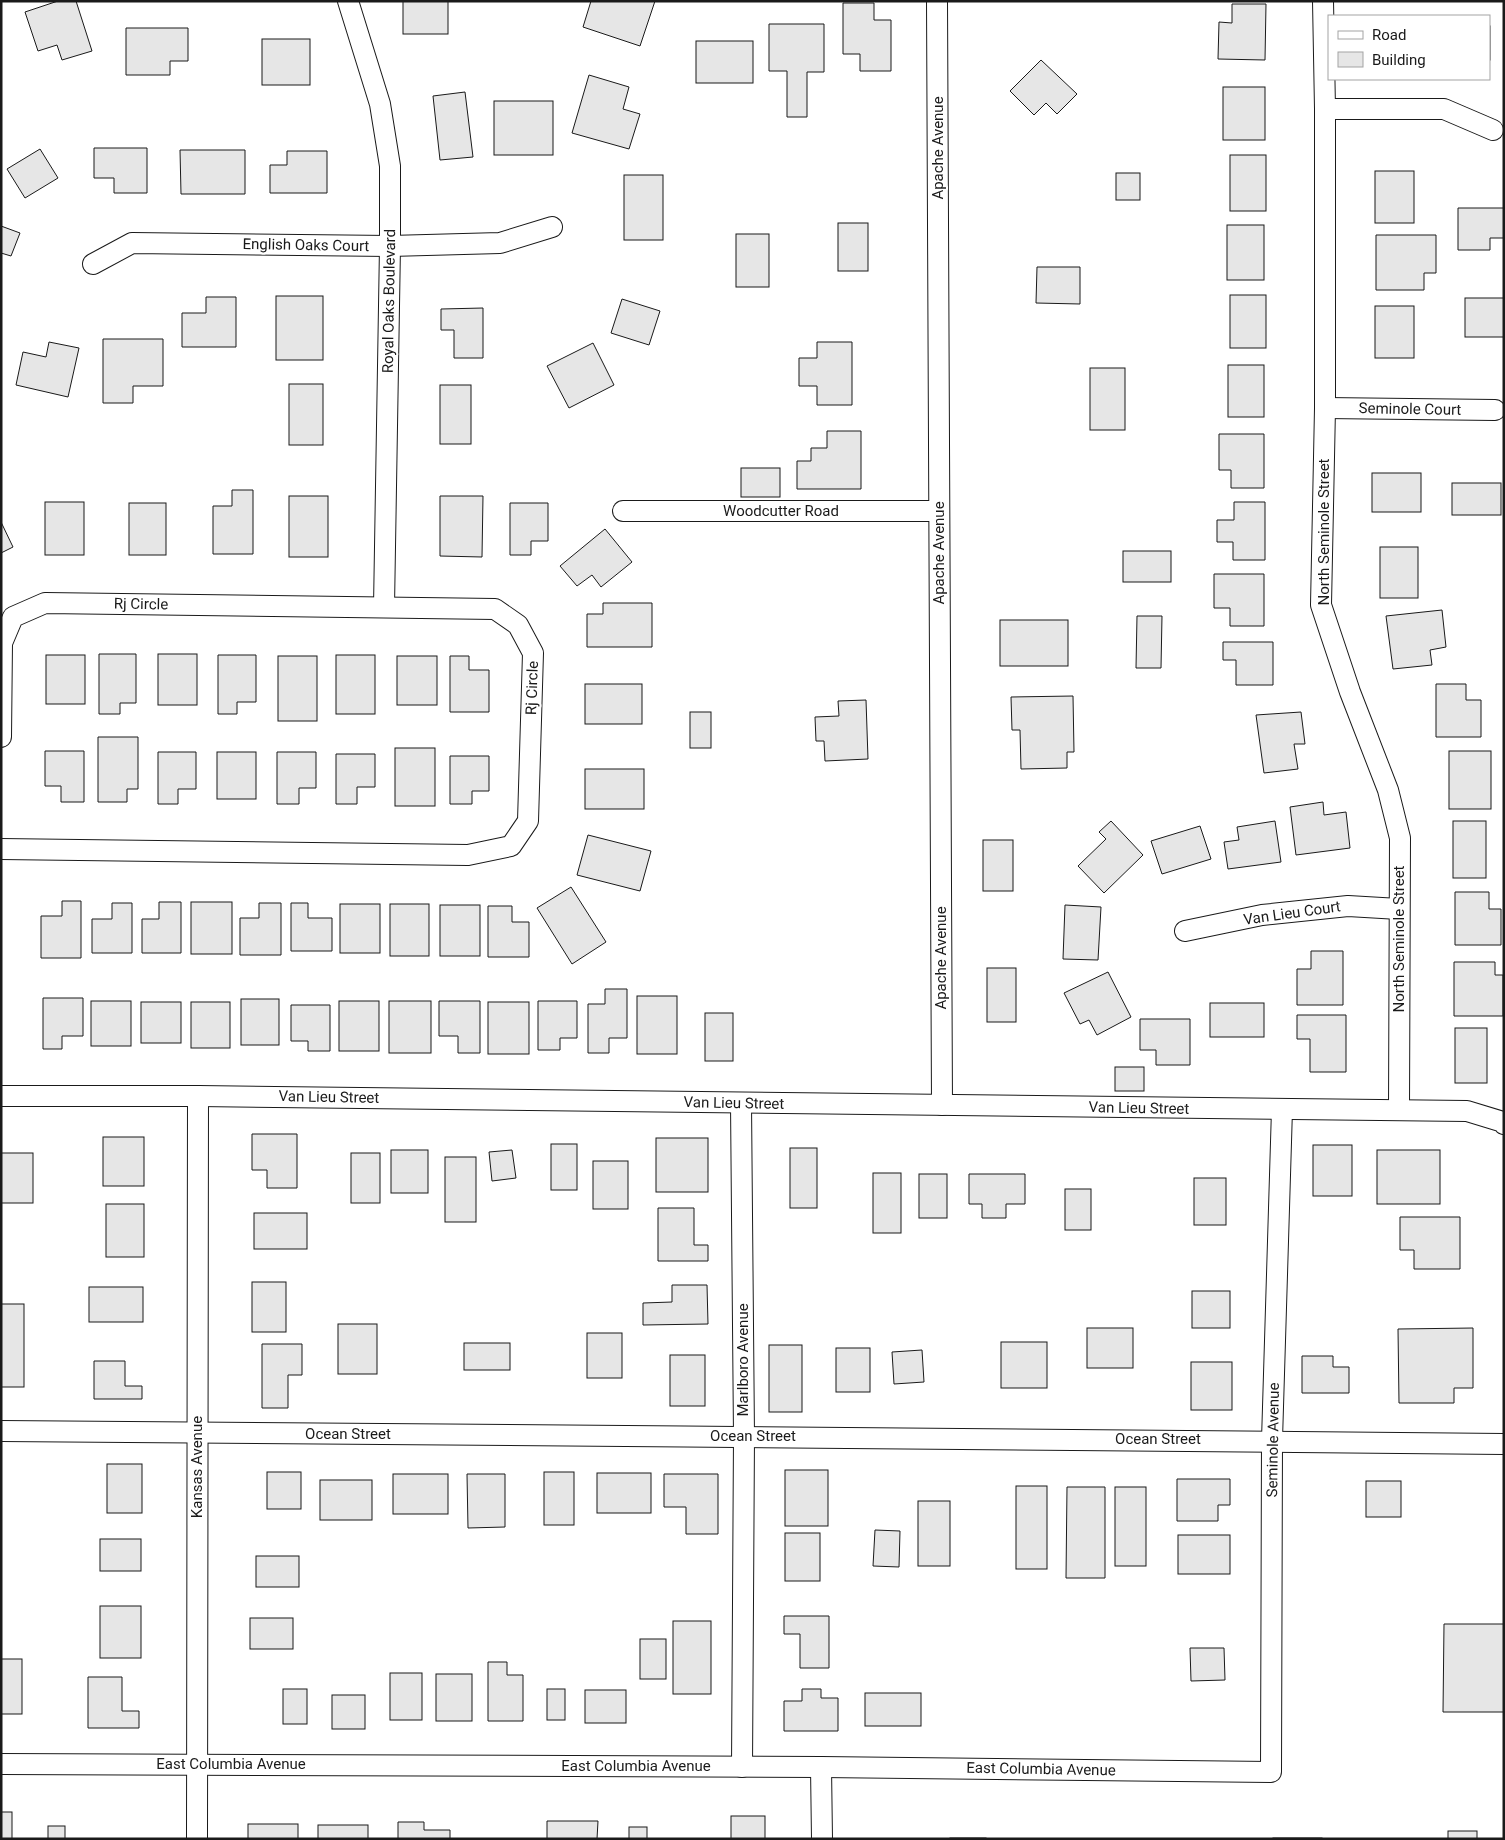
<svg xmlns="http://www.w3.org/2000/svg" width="1505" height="1840" viewBox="0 0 1505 1840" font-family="Roboto,sans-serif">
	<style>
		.building { fill: #e6e6e6; stroke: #1a1a1a }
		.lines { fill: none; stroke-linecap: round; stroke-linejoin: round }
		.minor-casing { stroke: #1a1a1a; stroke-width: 22 }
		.minor { stroke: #fff; stroke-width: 20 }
		.labels { text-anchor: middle; stroke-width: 4; stroke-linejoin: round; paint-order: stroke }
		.street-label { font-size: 15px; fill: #1a1a1a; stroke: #fff }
	</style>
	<rect width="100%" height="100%" fill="#fff"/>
	<g class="building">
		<path d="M58 1H76L92 51 62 60 57 45 38 51 25 12Z"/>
		<rect x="403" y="1" width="45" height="33"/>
		<path d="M591 1H655L640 46 583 27Z"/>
		<path d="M843 3H874V20H891V71H860V54H843Z"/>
		<path d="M1232 4H1266L1265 60 1218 59 1219 22 1232 23Z"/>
		<path d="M769 24H824V72H807V117H787V71H769Z"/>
		<rect x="1489" y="26" width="1" height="34"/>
		<path d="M126 28H188V61H170V75H126Z"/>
		<rect x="262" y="39" width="48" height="46"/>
		<rect x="696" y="41" width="57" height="42"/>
		<path d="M1041 60 1077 94 1057 114 1046 103 1034 115 1010 91Z"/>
		<path d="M589 75 629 87 623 109 640 114 629 149 572 133Z"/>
		<rect x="1223" y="87" width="42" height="53"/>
		<path d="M465 92 473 157 440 160 433 96Z"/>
		<rect x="494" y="101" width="59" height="54"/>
		<path d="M94 148H147V193H114V178H94Z"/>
		<path d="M40 149 58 178 25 198 7 169Z"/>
		<path d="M180 150H245V194H181Z"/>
		<path d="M287 151H327V193H270V165H287Z"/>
		<rect x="1230" y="155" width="36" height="56"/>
		<rect x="1375" y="171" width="39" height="52"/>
		<rect x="1116" y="173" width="24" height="27"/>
		<rect x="624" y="175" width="39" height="65"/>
		<path d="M1458 208H1504V238H1490V250H1458Z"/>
		<rect x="838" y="223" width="30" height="48"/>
		<rect x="1227" y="225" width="37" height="55"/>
		<path d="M1 226 20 233 11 256 1 253Z"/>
		<rect x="736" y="234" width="33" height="53"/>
		<path d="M1376 235H1436V273H1424V290H1376Z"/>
		<path d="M1037 267H1080V304L1036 303Z"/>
		<rect x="1230" y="295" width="36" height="53"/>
		<rect x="276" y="296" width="47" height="64"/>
		<path d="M206 297H236V347H182V313H206Z"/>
		<rect x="1465" y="298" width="39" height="39"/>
		<path d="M622 299 660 311 649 345 611 333Z"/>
		<rect x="1375" y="306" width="39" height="52"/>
		<path d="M483 308V358H454V330H441V309Z"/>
		<path d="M103 339H163V386H133V403H103Z"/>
		<path d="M49 342 79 348 68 397 16 385 23 352 46 357Z"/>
		<path d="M817 342H852V405H817V386H799V358H817Z"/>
		<path d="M593 343 614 385 569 408 547 366Z"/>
		<rect x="1228" y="365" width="36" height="52"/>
		<rect x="1090" y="368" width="35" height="62"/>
		<rect x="289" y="384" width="34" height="61"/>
		<rect x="440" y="385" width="31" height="59"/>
		<path d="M827 431H861V489H797V461H811V448H827Z"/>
		<path d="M1219 434H1264V488H1231V470H1219Z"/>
		<rect x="741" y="468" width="39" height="29"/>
		<rect x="1372" y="473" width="49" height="39"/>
		<rect x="1452" y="483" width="49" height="32"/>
		<path d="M232 490H253V554H213V506H232Z"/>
		<rect x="289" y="496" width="39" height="61"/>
		<path d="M440 496H483L482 557 440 556Z"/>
		<rect x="45" y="502" width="39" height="53"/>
		<path d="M1234 502H1265V560H1233V542H1217V520H1234Z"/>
		<rect x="129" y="503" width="37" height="52"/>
		<path d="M510 503H548V541H531V555H510Z"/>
		<path d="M1 522 13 547 1 553Z"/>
		<path d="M605 529 632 562 601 587 592 575 577 586 560 566Z"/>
		<rect x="1380" y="547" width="38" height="51"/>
		<rect x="1123" y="551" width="48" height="31"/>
		<path d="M1214 574H1264V626H1230V608H1214Z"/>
		<path d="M603 603H652V647H587V614H603Z"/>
		<path d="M1442 610 1446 647 1430 650 1432 665 1393 669 1386 616Z"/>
		<path d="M1137 616H1162L1161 668H1136Z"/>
		<rect x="1000" y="620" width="68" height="46"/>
		<path d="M1223 642H1273V685H1236V660H1223Z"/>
		<path d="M99 654H136V703H120V714H99Z"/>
		<rect x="158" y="654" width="39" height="51"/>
		<rect x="46" y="655" width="39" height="49"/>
		<path d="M218 655H256V702H237V714H218Z"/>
		<rect x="336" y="655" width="39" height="59"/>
		<rect x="278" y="656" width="39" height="65"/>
		<rect x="397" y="656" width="40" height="49"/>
		<path d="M450 656H469V670H489V712H450Z"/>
		<rect x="585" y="684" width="57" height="40"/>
		<path d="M1436 684H1466V700H1481V737H1436Z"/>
		<path d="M1073 696 1074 752H1067V768L1021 769 1020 730H1012L1011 697Z"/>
		<path d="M866 700 868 759 825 761 824 741H816L815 717 839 716 838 701Z"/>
		<rect x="690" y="712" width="21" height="36"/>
		<path d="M1301 712 1305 744H1294L1298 769 1264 773 1256 715Z"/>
		<path d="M98 737H138V789H127V802H98Z"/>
		<rect x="395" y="748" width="40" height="58"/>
		<path d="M45 751H84V802H61V786H45Z"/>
		<rect x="1449" y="751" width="42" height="58"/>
		<path d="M158 752H196V789H178V804H158Z"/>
		<rect x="217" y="752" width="39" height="47"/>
		<path d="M277 752H316V788H299V804H277Z"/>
		<path d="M336 754H375V787H357V804H336Z"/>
		<path d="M450 756H489V791H472V804H450Z"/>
		<rect x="585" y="769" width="59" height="40"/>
		<path d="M1323 802 1324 815 1346 812 1350 848 1296 855 1290 807Z"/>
		<path d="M1111 821 1143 855 1104 893 1078 866 1106 839 1099 832Z"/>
		<path d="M1275 821 1281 862 1228 869 1224 842 1239 840 1237 827Z"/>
		<rect x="1453" y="821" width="33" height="57"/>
		<path d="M1200 826 1211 859 1162 874 1151 841Z"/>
		<path d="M588 835 651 851 640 891 577 875Z"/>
		<rect x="983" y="840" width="30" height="51"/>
		<path d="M571 887 606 942 572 964 537 908Z"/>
		<path d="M1455 892H1489V909H1501V945H1455Z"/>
		<path d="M62 901H81V958H41V916H62Z"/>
		<path d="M159 902H181V953H142V919H159Z"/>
		<rect x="191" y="902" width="41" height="52"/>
		<path d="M112 903H132V953H92V919H112Z"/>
		<path d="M259 903H281V955H240V918H259Z"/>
		<path d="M291 903H308V918H332V951H291Z"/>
		<rect x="340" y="904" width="40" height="49"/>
		<rect x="390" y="904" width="39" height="52"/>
		<rect x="440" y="905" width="40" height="51"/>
		<path d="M1065 905 1101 907 1098 960 1063 959Z"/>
		<path d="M488 906H512V922H529V957H488Z"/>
		<path d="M1311 951H1343V1005H1297V969H1311Z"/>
		<path d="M1454 962H1495V975H1503V1016H1454Z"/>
		<rect x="987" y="968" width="29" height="54"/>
		<path d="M1108 972 1131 1017 1097 1035 1089 1020 1080 1024 1064 993Z"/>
		<path d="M605 989H627V1038H609V1053H588V1004H605Z"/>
		<rect x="637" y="996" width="40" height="58"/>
		<path d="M43 998H83V1036H62V1049H43Z"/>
		<rect x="241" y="999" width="38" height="46"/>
		<rect x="91" y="1001" width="40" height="45"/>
		<rect x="339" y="1001" width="40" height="50"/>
		<rect x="389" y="1001" width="42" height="52"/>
		<path d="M439 1001H480V1053H458V1036H439Z"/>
		<path d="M538 1001H577V1038H560V1050H538Z"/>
		<rect x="141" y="1002" width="40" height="41"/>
		<rect x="191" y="1002" width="39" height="46"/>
		<rect x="488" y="1002" width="41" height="52"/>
		<rect x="1210" y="1003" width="54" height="34"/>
		<path d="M291 1005H330V1051H308V1041H291Z"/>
		<rect x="705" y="1013" width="28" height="48"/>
		<path d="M1297 1015H1346V1072H1310V1039H1297Z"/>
		<path d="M1140 1019H1190V1065H1156V1050H1140Z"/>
		<rect x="1455" y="1028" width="32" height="55"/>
		<rect x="1115" y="1067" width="29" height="24"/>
		<path d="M252 1134H297V1188H267V1170H252Z"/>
		<rect x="103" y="1137" width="41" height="49"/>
		<rect x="656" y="1138" width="52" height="54"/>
		<rect x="551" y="1144" width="26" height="46"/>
		<rect x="1313" y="1145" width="39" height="51"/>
		<rect x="790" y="1148" width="27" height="60"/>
		<rect x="391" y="1150" width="37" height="43"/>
		<path d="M512 1150 516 1178 492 1181 489 1152Z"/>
		<rect x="1377" y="1150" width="63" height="54"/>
		<rect x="1" y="1153" width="32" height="50"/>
		<rect x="351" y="1153" width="29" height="50"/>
		<rect x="445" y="1157" width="31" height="65"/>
		<rect x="593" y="1161" width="35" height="48"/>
		<rect x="873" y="1173" width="28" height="60"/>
		<rect x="919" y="1174" width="28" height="44"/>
		<path d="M969 1174H1025V1204H1006V1218H982V1204H969Z"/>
		<rect x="1194" y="1178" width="32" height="47"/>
		<rect x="1065" y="1189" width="26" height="41"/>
		<rect x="106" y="1204" width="38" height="53"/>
		<path d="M658 1208H694V1245H708V1261H658Z"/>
		<rect x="254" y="1213" width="53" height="36"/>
		<path d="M1400 1217H1460V1269H1414V1250H1400Z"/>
		<rect x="252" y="1282" width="34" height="50"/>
		<path d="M672 1285H707L708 1324 643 1325V1303L672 1302Z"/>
		<rect x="89" y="1287" width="54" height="35"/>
		<rect x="1192" y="1291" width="38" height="37"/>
		<rect x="1" y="1304" width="23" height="83"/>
		<rect x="338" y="1324" width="39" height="50"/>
		<rect x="1087" y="1328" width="46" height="40"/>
		<path d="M1473 1328V1388H1454V1403H1399L1398 1329Z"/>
		<rect x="587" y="1333" width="35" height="45"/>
		<rect x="1001" y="1342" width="46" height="46"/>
		<rect x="464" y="1343" width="46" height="27"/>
		<path d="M262 1344H302V1375H288V1408H262Z"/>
		<rect x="769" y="1345" width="33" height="67"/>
		<rect x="836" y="1348" width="34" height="44"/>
		<path d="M922 1350 924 1382 894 1384 892 1352Z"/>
		<rect x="670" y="1355" width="35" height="51"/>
		<path d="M1302 1356H1333V1367H1349V1393H1302Z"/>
		<path d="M94 1361H125V1386H142V1399H94Z"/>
		<rect x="1191" y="1362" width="41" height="48"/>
		<rect x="107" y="1464" width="35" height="49"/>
		<rect x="785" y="1470" width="43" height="56"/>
		<rect x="267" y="1472" width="34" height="37"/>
		<rect x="544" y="1472" width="30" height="53"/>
		<rect x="597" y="1473" width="54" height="40"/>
		<rect x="393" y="1474" width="55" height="40"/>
		<path d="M467 1474H505V1527L468 1528Z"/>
		<path d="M664 1474H718V1534H686V1507H664Z"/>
		<path d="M1177 1479H1230V1505H1218V1521H1177Z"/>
		<rect x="320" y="1480" width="52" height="40"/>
		<rect x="1366" y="1481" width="35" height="36"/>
		<rect x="1016" y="1486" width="31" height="83"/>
		<path d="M1067 1487H1105V1578H1066Z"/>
		<rect x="1115" y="1487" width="31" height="79"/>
		<rect x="918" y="1501" width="32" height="65"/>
		<path d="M875 1530 900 1531 899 1567 873 1566Z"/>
		<rect x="785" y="1533" width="35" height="48"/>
		<rect x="1178" y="1535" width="52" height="39"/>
		<rect x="100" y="1539" width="41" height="32"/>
		<rect x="256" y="1556" width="43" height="31"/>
		<rect x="100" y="1606" width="41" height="52"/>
		<path d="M784 1616H829V1668H800V1634H784Z"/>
		<rect x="250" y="1618" width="43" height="31"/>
		<rect x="673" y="1621" width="38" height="73"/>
		<path d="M1444 1624H1504V1712H1443Z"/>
		<rect x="640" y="1639" width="26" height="40"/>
		<path d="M1190 1648H1224L1225 1680 1191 1681Z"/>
		<rect x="1" y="1659" width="21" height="55"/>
		<path d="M488 1662H507V1675H523V1721H488Z"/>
		<rect x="390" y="1673" width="32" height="47"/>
		<rect x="436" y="1674" width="36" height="47"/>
		<path d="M88 1677H122V1711H139V1728H88Z"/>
		<rect x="283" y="1689" width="24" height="35"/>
		<rect x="547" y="1689" width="18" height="31"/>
		<path d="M802 1689H821V1698H838V1731H784V1701H802Z"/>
		<rect x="585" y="1690" width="41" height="33"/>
		<rect x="865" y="1693" width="56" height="33"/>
		<rect x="332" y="1695" width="33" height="34"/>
		<rect x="1" y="1812" width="11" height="27"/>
		<rect x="731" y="1816" width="34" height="23"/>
		<path d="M547 1821H598L597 1839H547Z"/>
		<path d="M398 1822H424V1830H450V1839H398Z"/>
		<rect x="248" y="1824" width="50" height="15"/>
		<rect x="318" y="1825" width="50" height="14"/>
		<rect x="48" y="1826" width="17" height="13"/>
		<rect x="629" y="1827" width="18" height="12"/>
		<rect x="1448" y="1831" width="29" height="8"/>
		<rect x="950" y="1838" width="36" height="1"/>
		<rect x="1273" y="1838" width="49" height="1"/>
	</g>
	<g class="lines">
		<g class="minor-casing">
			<g id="minor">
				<path d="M348 1 380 104 390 166V246L384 607"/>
				<path d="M937 1 942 1105"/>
				<path d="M1323 1 1325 109V408L1321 605 1350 692 1388 790 1400 838 1399 1110"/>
				<path d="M1325 109H1444L1493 130"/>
				<path d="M93 264 132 243 390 246 500 243 552 227"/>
				<path d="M1325 408 1495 410"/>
				<path d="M623 511H938"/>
				<path d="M1 737 2 643 13 617 45 603 495 609 518 625 533 653 528 821 511 846 468 855 1 849"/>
				<path d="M1185 931 1262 915 1348 906 1399 909"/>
				<path d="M1 1096H198L1467 1111 1503 1122 1504 1124"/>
				<path d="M741 1103 744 1436 742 1767"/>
				<path d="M1 1431C502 1438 1003 1435 1504 1444"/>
				<path d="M1 1764 821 1767 1271 1772 1272 1440 1282 1109"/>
				<path d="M821 1767 822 1839"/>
				<path d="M197 1839 198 1096"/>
			</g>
		</g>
		<use href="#minor" class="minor"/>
	</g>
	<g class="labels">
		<g class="street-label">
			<text transform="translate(938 148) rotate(-90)" y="5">Apache Avenue</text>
			<text transform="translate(306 245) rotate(1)" y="5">English Oaks Court</text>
			<text transform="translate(389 301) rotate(-89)" y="5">Royal Oaks Boulevard</text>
			<text transform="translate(1410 409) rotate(1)" y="5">Seminole Court</text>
			<text x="781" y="516">Woodcutter Road</text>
			<text transform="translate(1324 532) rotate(-90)" y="5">North Seminole Street</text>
			<text transform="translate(939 553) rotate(-90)" y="5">Apache Avenue</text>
			<text transform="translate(141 604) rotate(1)" y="5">Rj Circle</text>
			<text transform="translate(532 688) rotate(-88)" y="5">Rj Circle</text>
			<text transform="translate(1292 913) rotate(-8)" y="5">Van Lieu Court</text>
			<text transform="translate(1399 939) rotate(-90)" y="5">North Seminole Street</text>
			<text transform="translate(941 958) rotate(-90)" y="5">Apache Avenue</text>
			<text transform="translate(329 1097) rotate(1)" y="5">Van Lieu Street</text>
			<text transform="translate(734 1103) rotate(1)" y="5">Van Lieu Street</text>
			<text transform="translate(1139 1108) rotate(1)" y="5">Van Lieu Street</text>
			<text transform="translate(743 1360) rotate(-90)" y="5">Marlboro Avenue</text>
			<text x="348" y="1439">Ocean Street</text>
			<text x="753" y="1441">Ocean Street</text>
			<text x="1158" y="1444">Ocean Street</text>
			<text transform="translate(1273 1440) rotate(-89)" y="5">Seminole Avenue</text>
			<text transform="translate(197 1467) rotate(-90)" y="5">Kansas Avenue</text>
			<text x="231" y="1769">East Columbia Avenue</text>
			<text x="636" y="1771">East Columbia Avenue</text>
			<text transform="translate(1041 1769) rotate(1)" y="5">East Columbia Avenue</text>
		</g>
	</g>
	<rect width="1505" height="1840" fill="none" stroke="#1a1a1a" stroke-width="5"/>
	<rect x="1328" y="15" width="162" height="65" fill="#ffffff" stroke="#a3a3a3"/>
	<rect x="1338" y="31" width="25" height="8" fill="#ffffff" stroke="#a3a3a3"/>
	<text x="1372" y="40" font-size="15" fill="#1a1a1a">Road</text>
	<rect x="1338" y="52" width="25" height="15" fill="#e6e6e6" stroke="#a3a3a3"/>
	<text x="1372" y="65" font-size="15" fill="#1a1a1a">Building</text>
</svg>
